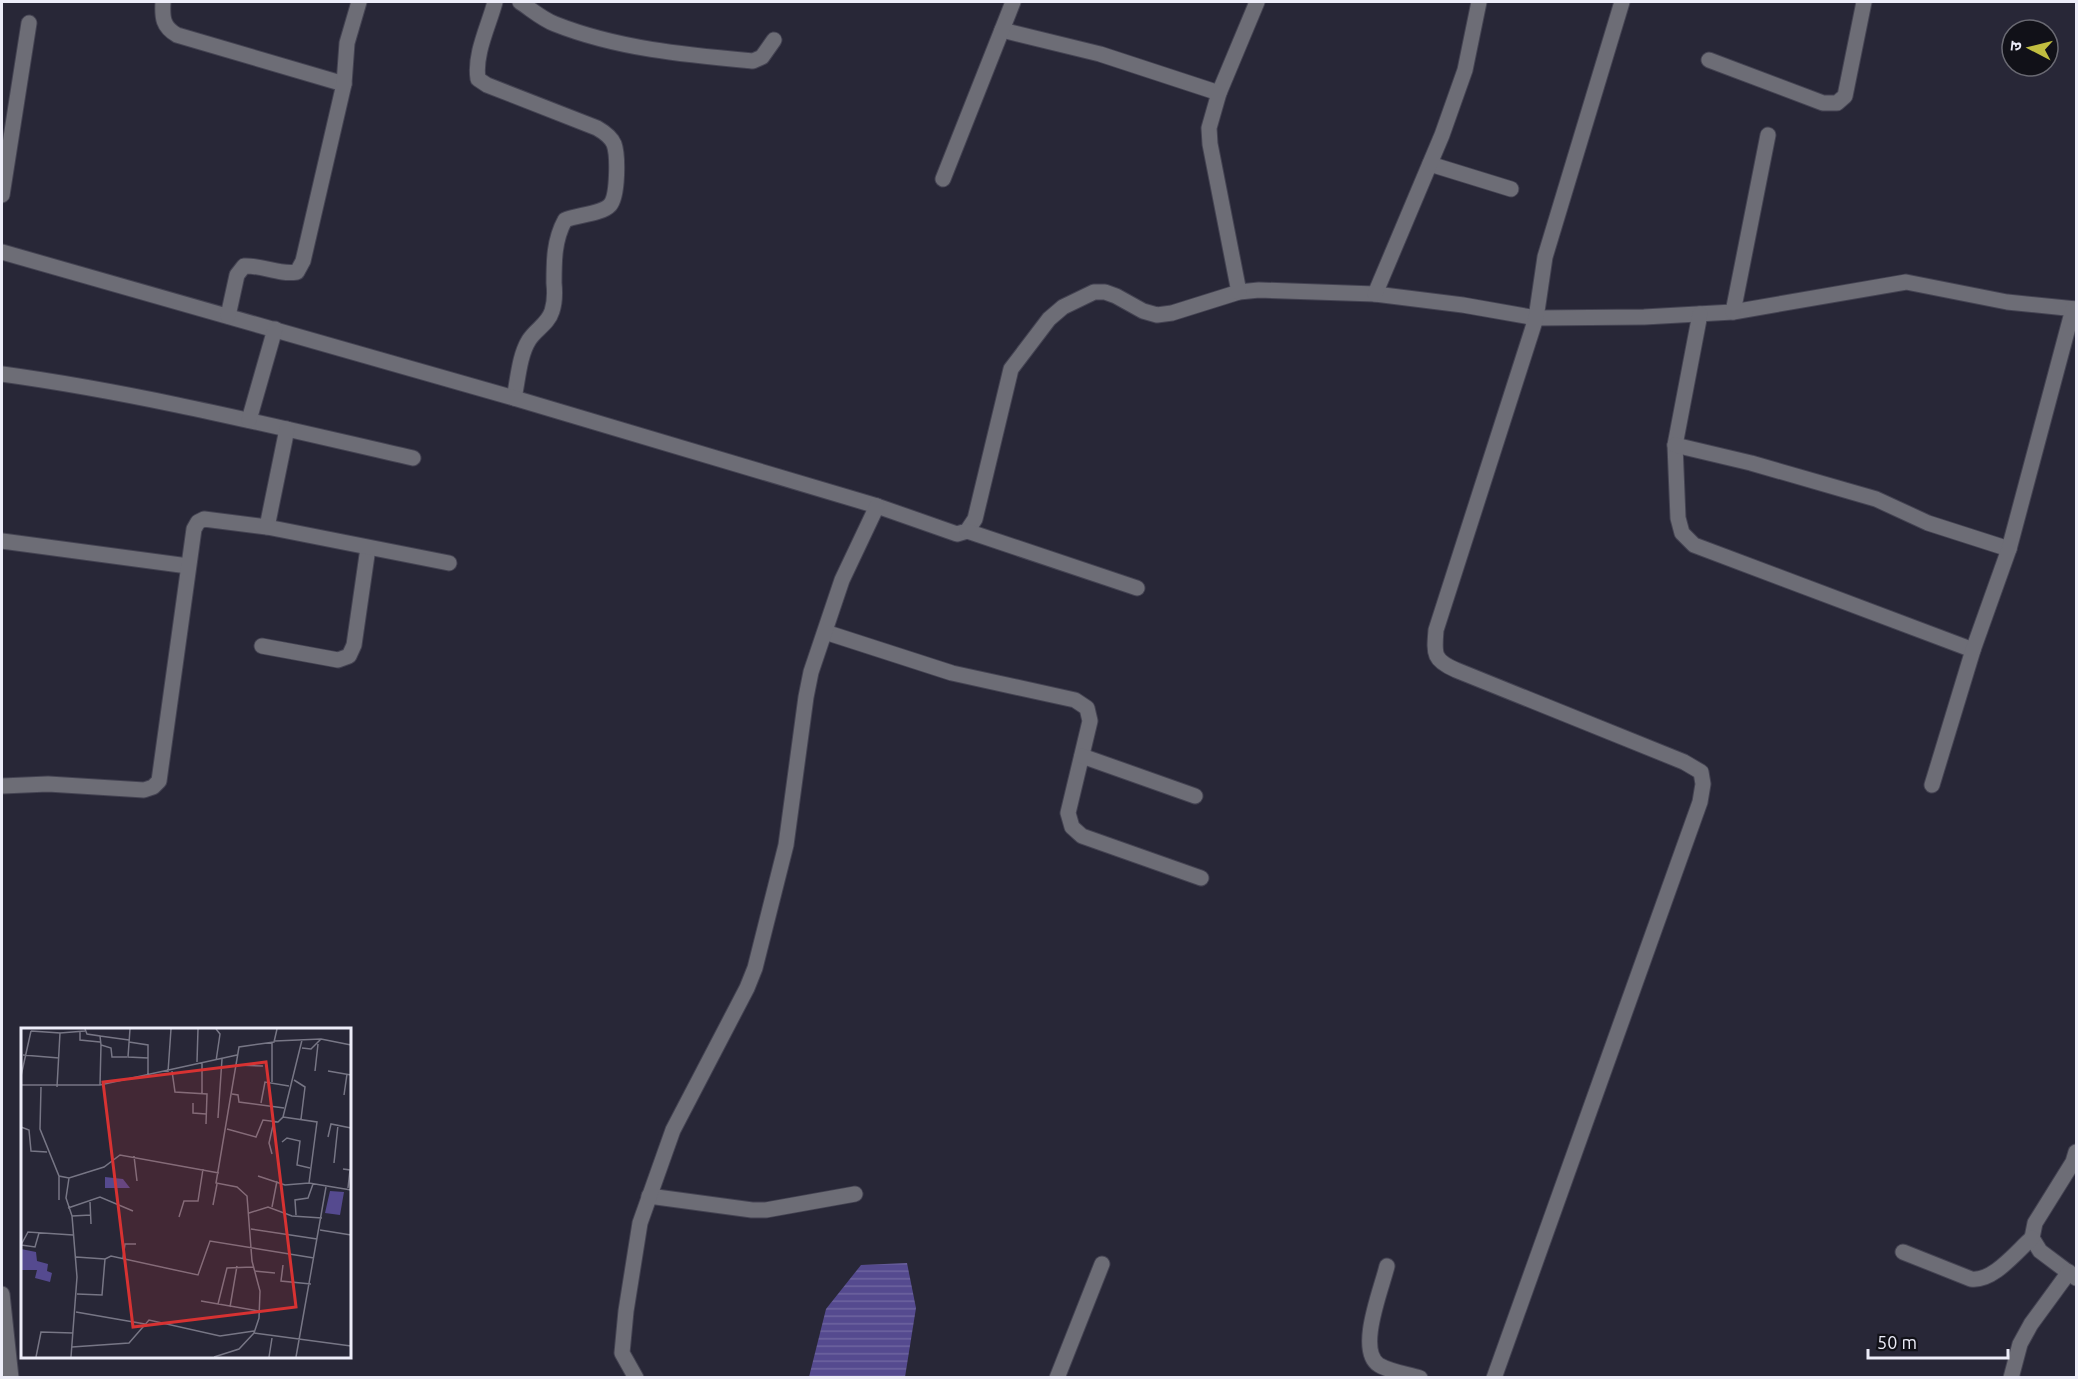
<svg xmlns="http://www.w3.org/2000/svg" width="2078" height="1379" viewBox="0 0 2078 1379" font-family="Ubuntu,'Noto Sans Devanagari',sans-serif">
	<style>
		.water { fill: url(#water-rules) }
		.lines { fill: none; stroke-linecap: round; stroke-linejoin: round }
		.minor-casing { stroke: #444352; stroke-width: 17 }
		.minor { stroke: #6d6d76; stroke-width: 15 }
		.inset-road { fill: none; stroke: #777685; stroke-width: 1.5 }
		.view { fill: #d73232; fill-opacity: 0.15; stroke: #d73232; stroke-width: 3 }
		.inset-edge { fill: none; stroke: #ededf9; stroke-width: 3 }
	</style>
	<defs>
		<pattern id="water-rules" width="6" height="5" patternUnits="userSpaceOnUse" patternTransform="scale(1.5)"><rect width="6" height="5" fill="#554a8f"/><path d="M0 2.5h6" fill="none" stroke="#6e64a0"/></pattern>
	</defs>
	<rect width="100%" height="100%" fill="#282737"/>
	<path class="water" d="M907 1263 916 1308 905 1377H809L826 1309 861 1265Z"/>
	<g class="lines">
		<g class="minor-casing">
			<g id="minor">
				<path d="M163 2C162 18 163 27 177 35L344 84"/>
				<path d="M495 2C489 25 474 54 478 79L487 85 597 128C604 132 611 137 614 144 618 155 618 196 610 205 602 214 576 215 565 220 554 240 554 261 554 283 555 293 555 302 552 311 548 324 536 329 529 340 519 356 518 380 514 398"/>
				<path d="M520 2C531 9 542 19 555 24 618 49 687 55 753 61L762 57 774 40"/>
				<path d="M1002 30 1100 54 1219 93"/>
				<path d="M1709 60 1823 103H1837L1845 96 1864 2"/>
				<path d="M1430 164 1511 189"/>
				<path d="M943 179 1013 2"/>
				<path d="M2 195 29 23"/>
				<path d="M2 252 514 398 877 506 957 534 967 531 975 519 1011 369 1049 319 1063 307 1094 292H1105L1116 296 1143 311 1157 315 1172 313 1239 292 1259 290 1375 294 1463 305 1536 318 1644 317 1733 312 1906 282 2007 302 2076 309"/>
				<path d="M1239 292 1210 144 1209 128 1219 93 1257 2"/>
				<path d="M1375 294 1442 135 1465 70 1479 2"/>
				<path d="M1733 312 1768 135"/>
				<path d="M1700 314 1675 445 1678 518 1682 533 1694 545 1973 650"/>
				<path d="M228 316 237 275 244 266C263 265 278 275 297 272L303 261 344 84 347 43 359 2"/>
				<path d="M2 374C140 393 277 427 413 458"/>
				<path d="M249 420 275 329"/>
				<path d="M1675 445 1751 463 1876 499 1928 523 2009 549"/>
				<path d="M267 527 287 429"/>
				<path d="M967 531 1137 588"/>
				<path d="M2 541 188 566"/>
				<path d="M825 632 952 673 1075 700 1087 708 1090 721 1068 813 1072 827 1082 836 1201 878"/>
				<path d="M262 646 338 660 349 656 354 645 368 548"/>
				<path d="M1082 756 1195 796"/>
				<path d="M1932 785 1973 650 2009 549 2073 309"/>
				<path d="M2 786 48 784 144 790 153 787 159 781 194 529 198 522 204 519 267 527 449 563"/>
				<path d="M2076 1152 2073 1162 2035 1223 2032 1238 2040 1251 2076 1278"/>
				<path d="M649 1196 752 1210H766L855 1194"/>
				<path d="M1903 1252 1971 1279C1993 1282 2016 1252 2032 1238"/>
				<path d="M1387 1266C1382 1288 1356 1350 1379 1365 1391 1372 1407 1374 1420 1378"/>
				<path d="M2 1294 11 1378"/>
				<path d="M636 1378 622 1353 626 1311 640 1223 673 1130 747 988 755 968 786 845 806 697 811 672 842 580 877 506"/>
				<path d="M1057 1378 1102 1264"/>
				<path d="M1494 1378 1700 802 1703 784 1701 772 1684 762 1456 670C1433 660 1434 654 1436 630L1536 318 1545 257 1622 2"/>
				<path d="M2011 1378 2020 1344 2031 1324 2069 1272"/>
			</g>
		</g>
		<use href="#minor" class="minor"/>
	</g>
	<g transform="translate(21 1028)">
		<rect width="330" height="330" fill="#282737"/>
		<path d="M84 149 102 151 109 160H84ZM309 163 323 164 319 187 304 185ZM0 221 15 224 16 233 27 236 26 243 31 245 29 254 14 250 16 242H0Z" fill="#554a8f"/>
		<path class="inset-road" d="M64 1 66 6 79 8 80 17 90 20 91 29H106M109 1 107 29 127 30V47M256 1 253 14 218 19 195 155 216 159 226 168 231 233 239 263 238 290 233 305 330 318M10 3 39 5 36 59M59 3V12L79 14M39 5 64 3M79 8 108 12M254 13 300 11 330 17M108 14 127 17V30M281 20 290 21 300 11M2 27 38 30M195 33 199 6 195 1M176 34 177 1M215 37 242 38M151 43 154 64 186 66 185 96M294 43 297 16M307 43 330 47M147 44 150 1M0 48 10 3M273 52 284 59 280 91M251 54V14M0 57H79L216 27M79 57 80 17M20 59 19 101 38 148 48 150 83 139 99 127 198 145M181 65V35M211 66 217 67 218 74 263 80M323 67 326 46M172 75V85L185 86M240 75 244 54 268 58M262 89 296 94 288 155M197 90 201 31M0 99 8 102 10 123 26 124M206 101 235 109 242 92 257 94 262 89 281 12M307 109 310 96 330 100M261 114 266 110 279 113 276 137 289 140M251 126 248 115 253 93M113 128 116 153M313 135 317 97M322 141 329 142 327 160M237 148 264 157 288 155 330 162M48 150 45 170 51 188 56 249 50 329M38 172V148M69 174 70 196M192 177 196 156M251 179 256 153M47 180 79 169 112 183M228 185 247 179 271 188 301 190M275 187 274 172 287 170 292 156M51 188 70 187M158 189 163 173H177L182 141M230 201 296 211M299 202 330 207M0 217 7 204 52 207M0 217 14 219 18 205M55 229 84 231M102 230 104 216H115M262 237 260 253 290 256M233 243 254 245M56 266 81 267 84 231 90 228 177 247 189 213 293 230M180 273 238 283M197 276 206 240 232 239M209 279 216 238M55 284 124 296M51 319 108 315 128 292 199 308 233 303M15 329 20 304 52 305M193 329 218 321 233 305M248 329 251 310M275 329 305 159"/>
		<path class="view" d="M245 34 275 279 112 299 82 54Z"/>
		<rect width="330" height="330" class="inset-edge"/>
	</g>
	<rect width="2078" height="1379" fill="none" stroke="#ededf9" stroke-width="6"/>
	<g transform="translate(2030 48) rotate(277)"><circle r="28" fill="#111118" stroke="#696972" stroke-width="1.5"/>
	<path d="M0-4.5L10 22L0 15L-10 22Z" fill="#c1be40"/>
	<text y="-9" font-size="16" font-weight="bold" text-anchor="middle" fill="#ededf9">उ</text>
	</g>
	<path d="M1868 1349v9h140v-9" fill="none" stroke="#ededf9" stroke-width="3"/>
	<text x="1877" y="1349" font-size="18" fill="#ededf9" stroke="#111118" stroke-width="4.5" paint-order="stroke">50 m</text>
</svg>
